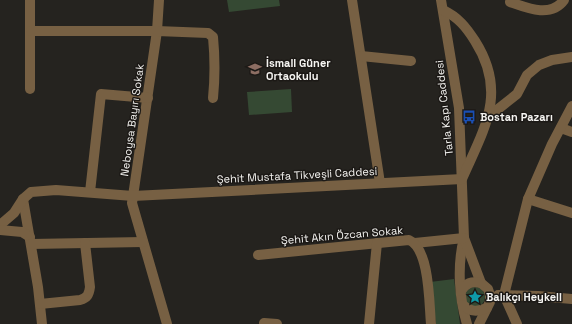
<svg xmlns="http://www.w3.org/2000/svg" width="572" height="324" viewBox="0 0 572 324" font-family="'Space Grotesk',sans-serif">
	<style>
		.green { fill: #354933 }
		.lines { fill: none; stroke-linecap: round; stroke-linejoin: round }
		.minor { stroke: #776043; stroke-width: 10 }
		.labels { text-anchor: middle; stroke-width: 3; stroke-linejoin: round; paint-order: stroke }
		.poi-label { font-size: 11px; font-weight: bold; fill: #f5f4f1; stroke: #1c1916; text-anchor: start }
		.street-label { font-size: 11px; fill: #f5f4f1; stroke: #1c1916 }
	</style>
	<rect width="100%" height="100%" fill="#25231f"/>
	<g class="green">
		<path d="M227 0H279L280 6 229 12Z"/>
		<path d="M291 89 292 112 249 115 247 92Z"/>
		<path d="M454 279 460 324H436L430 282Z"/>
		<circle cx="475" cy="297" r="10"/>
	</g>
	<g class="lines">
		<g class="minor">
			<path d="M30 0V89"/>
			<path d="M159 0 157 31 132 203 167 324"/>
			<path d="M352 0 380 183"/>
			<path d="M441 0 459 108 464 238C457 265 459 298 467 324"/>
			<path d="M510 2C527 8 551 18 564 0"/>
			<path d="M31 31H157L208 33 213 37C215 58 215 78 213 98"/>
			<path d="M361 56 411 61"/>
			<path d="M488 117 517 94 527 75 539 65 552 60 572 57"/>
			<path d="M561 128 572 132"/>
			<path d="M90 192 101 94 148 98"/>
			<path d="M23 199 38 287 42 324"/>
			<path d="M528 199 572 213"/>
			<path d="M0 225 14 213 23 199 31 192 56 190 133 196 462 179C484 129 508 93 475 41 466 27 458 17 443 10"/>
			<path d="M0 230 22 232 30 237"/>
			<path d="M464 238 481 283 488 289 490 295V302L479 324"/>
			<path d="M415 243 464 238"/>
			<path d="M31 244 143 242"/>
			<path d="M258 255 409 240C430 249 429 304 431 324"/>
			<path d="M461 291C466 283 471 281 481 283"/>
			<path d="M498 295 538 296 572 299"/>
			<path d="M40 304 80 300C87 298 89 295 90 287L85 243"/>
			<path d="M463 305C471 312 477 312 487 308"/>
			<path d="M264 323 277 324"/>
			<path d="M369 324 377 243"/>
			<path d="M517 324 504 295 528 199 552 144 572 106"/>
		</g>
	</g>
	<defs>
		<g id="school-bare" transform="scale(1.08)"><path d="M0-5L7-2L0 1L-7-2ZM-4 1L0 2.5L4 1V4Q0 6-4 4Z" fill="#8d6e63" stroke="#1c1916" stroke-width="2.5" paint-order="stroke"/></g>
		<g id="bus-bare" transform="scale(1.08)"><path d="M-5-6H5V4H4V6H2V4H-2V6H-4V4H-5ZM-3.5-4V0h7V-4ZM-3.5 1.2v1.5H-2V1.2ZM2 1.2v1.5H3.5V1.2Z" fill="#1a4fb4" stroke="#1c1916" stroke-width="2.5" paint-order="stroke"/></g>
		<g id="sight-bare" transform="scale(1.08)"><path d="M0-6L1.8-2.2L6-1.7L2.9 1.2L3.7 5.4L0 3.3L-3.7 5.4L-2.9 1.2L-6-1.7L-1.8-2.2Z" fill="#0f9aa8" stroke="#1c1916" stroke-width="2.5" paint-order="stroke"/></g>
	</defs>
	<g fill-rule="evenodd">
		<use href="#school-bare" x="255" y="69"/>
		<use href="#bus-bare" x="469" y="117"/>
		<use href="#sight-bare" x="475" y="297"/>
	</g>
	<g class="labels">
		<g class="poi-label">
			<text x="266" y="67">İsmail Güner<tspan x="266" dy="13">Ortaokulu</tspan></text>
			<text x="480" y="121">Bostan Pazarı</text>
			<text x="486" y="301">Balıkçı Heykeli</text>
		</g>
		<g class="street-label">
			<text transform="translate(444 108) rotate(-96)" y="4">Tarla Kapı Caddesi</text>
			<text transform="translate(132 120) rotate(-82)" y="4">Neboysa Bayırı Sokak</text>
			<text transform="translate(297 175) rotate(-3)" y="4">Şehit Mustafa Tikveşli Caddesi</text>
			<text transform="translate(342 235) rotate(-5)" y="4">Şehit Akın Özcan Sokak</text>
		</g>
	</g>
</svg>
